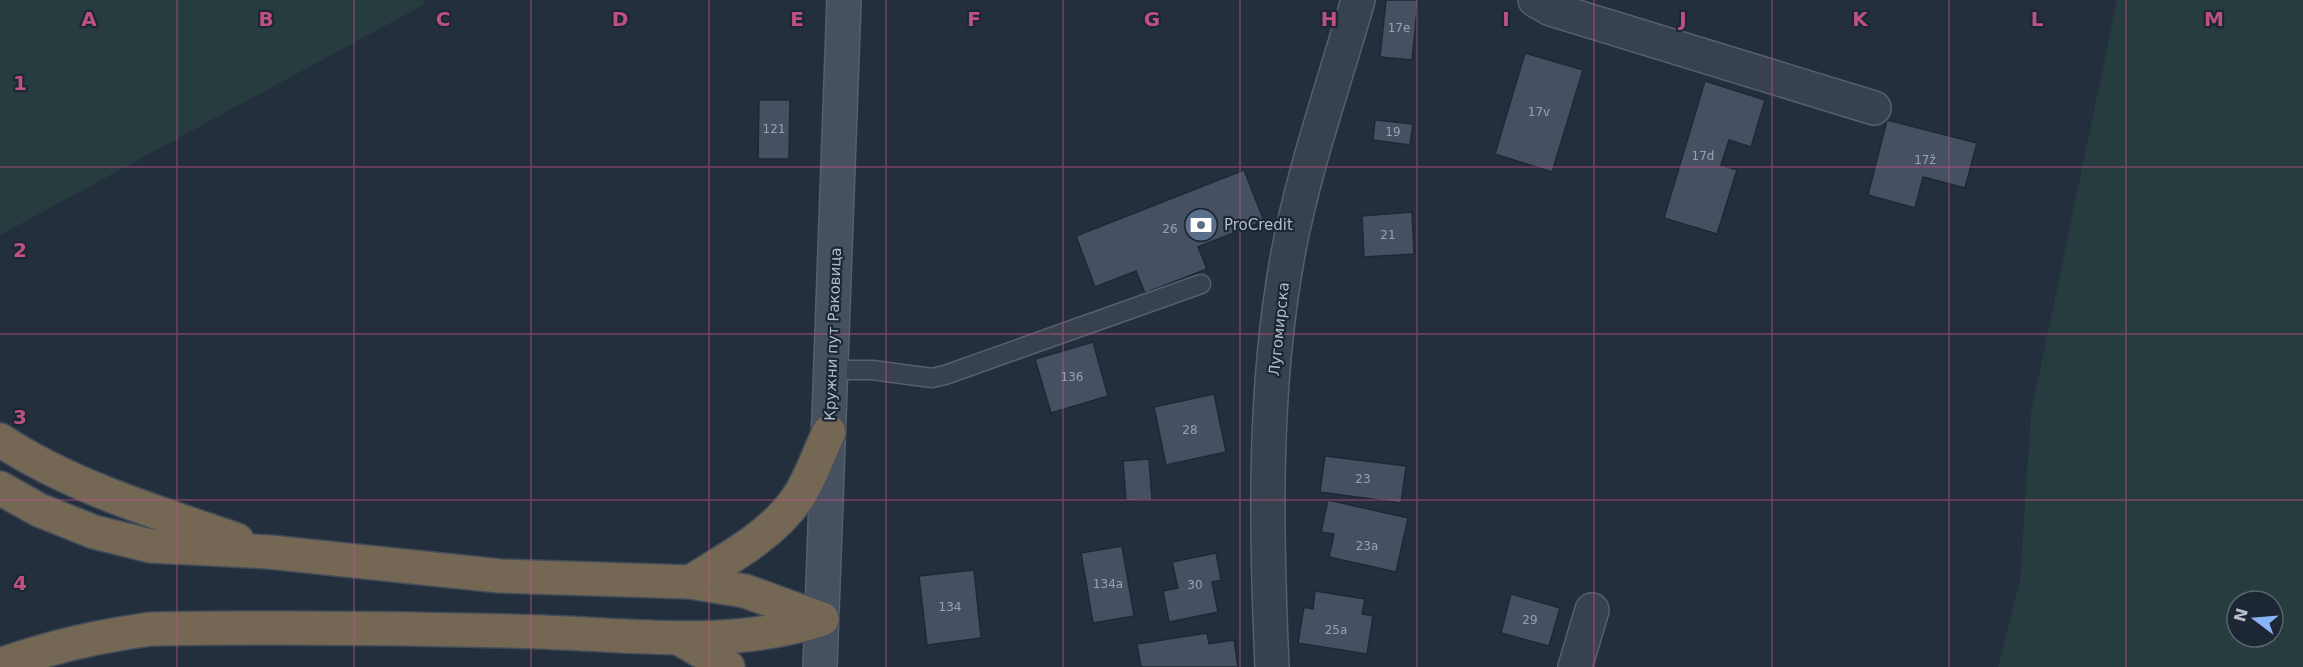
<svg xmlns="http://www.w3.org/2000/svg" width="2303" height="667" viewBox="0 0 2303 667" font-family="'DejaVu Sans',sans-serif">
	<style>
		.green { fill: #263c3f; fill-rule: evenodd }
		.building { fill: #455162; stroke: #1f2835; stroke-width: 1.5 }
		.lines { fill: none; stroke-linecap: round; stroke-linejoin: round }
		.service-casing { stroke: #565f6c; stroke-width: 21 }
		.minor-casing { stroke: #565f6c; stroke-width: 36 }
		.secondary-casing { stroke: #565f6c; stroke-width: 36 }
		.motorway-casing { stroke: #434c59; stroke-width: 36 }
		.service { stroke: #38414e; stroke-width: 18 }
		.minor { stroke: #38414e; stroke-width: 33 }
		.secondary { stroke: #465061; stroke-width: 33 }
		.motorway { stroke: #746855; stroke-width: 33 }
		.grid { fill: none; stroke: #bd5182; stroke-width: 1.5; stroke-opacity: 0.55 }
		.labels { text-anchor: middle; stroke-width: 4.5; stroke-linejoin: round; paint-order: stroke }
		.number-label { font-size: 12px; fill: #98a1af }
		.poi-label { font-size: 15px; fill: #b4bcc9; stroke: #1d2633; text-anchor: start }
		.street-label { font-size: 15px; fill: #b4bcc9; stroke: #1d2633 }
		.grid-label { font-size: 20px; text-anchor: middle; font-weight: bold; fill: #bd5182; stroke: #1d2633; stroke-width: 4.5; stroke-linejoin: round; paint-order: stroke }
	</style>
	<rect width="100%" height="100%" fill="#242f3e"/>
	<g class="green">
		<path d="M0 0H424L425 4 0 235Z"/>
		<path d="M2117 0H2303V667H1998L2020 581 2031 414ZM2237 601H2273V637H2237Z"/>
	</g>
	<g class="building">
		<path d="M1386 0H1418L1412 60 1380 57Z"/>
		<path d="M1525 53 1583 70 1552 172 1495 154Z"/>
		<path d="M1705 81 1765 100 1751 147 1729 140 1721 165 1737 170 1717 234 1664 218Z"/>
		<path d="M759 100H790L789 159H758Z"/>
		<path d="M1375 120 1413 124 1410 145 1373 140Z"/>
		<path d="M1887 120 1977 143 1965 188 1923 177 1915 208 1868 195Z"/>
		<path d="M1244 170 1264 221 1198 247 1207 269 1145 293 1136 271 1095 287 1076 236Z"/>
		<path d="M1412 212 1414 254 1364 257 1362 216Z"/>
		<path d="M1093 342 1108 396 1051 413 1035 359Z"/>
		<path d="M1214 394 1226 452 1166 465 1154 407Z"/>
		<path d="M1325 456 1406 466 1401 503 1320 492Z"/>
		<path d="M1149 459 1152 500 1126 501 1123 461Z"/>
		<path d="M1328 500 1408 518 1396 572 1329 557 1334 534 1321 532Z"/>
		<path d="M1122 546 1134 616 1093 623 1081 553Z"/>
		<path d="M1216 553 1221 580 1212 582 1218 612 1169 622 1163 591 1178 588 1172 562Z"/>
		<path d="M974 570 981 638 927 645 919 576Z"/>
		<path d="M1315 591 1365 599 1362 614 1373 616 1367 654 1298 643 1304 607 1313 609Z"/>
		<path d="M1511 594 1560 608 1549 646 1501 633Z"/>
		<path d="M1207 633 1209 644 1234 640 1238 667H1141L1137 644Z"/>
	</g>
	<g class="lines">
		<g class="service-casing">
			<path id="service" d="M832 370H872L932 378 945 375 1201 284"/>
		</g>
		<g class="minor-casing">
			<g id="minor">
				<path d="M1535 0 1551 9 1874 108"/>
				<path d="M1272 667C1266 530 1263 389 1288 254 1304 168 1334 84 1358 0"/>
				<path d="M1575 667 1592 610"/>
			</g>
		</g>
		<g class="secondary-casing">
			<path id="secondary" d="M820 667 844 0"/>
		</g>
		<g class="motorway-casing">
			<g id="motorway">
				<path d="M0 440C72 487 156 512 237 540"/>
				<path d="M0 488 39 510 94 532 151 546 269 552 500 576 690 582 745 591 822 619"/>
				<path d="M690 582C729 558 773 535 799 496 811 477 819 453 829 432"/>
				<path d="M680 639 728 667"/>
				<path d="M0 665C50 647 98 636 151 629 281 627 412 628 542 632 635 635 732 649 822 619"/>
			</g>
		</g>
		<use href="#service" class="service"/>
		<use href="#minor" class="minor"/>
		<use href="#secondary" class="secondary"/>
		<use href="#motorway" class="motorway"/>
	</g>
	<path class="grid" d="M177 0V667M354 0V667M531 0V667M709 0V667M886 0V667M1063 0V667M1240 0V667M1417 0V667M1594 0V667M1772 0V667M1949 0V667M2126 0V667M0 167H2303M0 334H2303M0 500H2303"/>
	<defs>
		<g id="bank-disc" transform="scale(1.725)"><circle r="9.5" fill="#5c6f8a" stroke="#1d2633"/><path d="M-6-4H6V4H-6ZM0-2.3a2.3 2.3 0 1 0 0 4.6a2.3 2.3 0 1 0 0-4.6Z" fill="#fff"/></g>
	</defs>
	<g fill-rule="evenodd">
		<use href="#bank-disc" x="1201" y="225"/>
	</g>
	<g class="labels">
		<g class="number-label">
			<text x="1399" y="32">17e</text>
			<text x="1539" y="116">17v</text>
			<text x="774" y="133">121</text>
			<text x="1393" y="136">19</text>
			<text x="1703" y="160">17d</text>
			<text x="1925" y="164">17ž</text>
			<text x="1170" y="233">26</text>
			<text x="1388" y="239">21</text>
			<text x="1072" y="381">136</text>
			<text x="1190" y="434">28</text>
			<text x="1363" y="483">23</text>
			<text x="1367" y="550">23a</text>
			<text x="1108" y="588">134a</text>
			<text x="1195" y="589">30</text>
			<text x="950" y="611">134</text>
			<text x="1530" y="624">29</text>
			<text x="1336" y="634">25a</text>
		</g>
		<g class="poi-label">
			<text x="1224" y="230">ProCredit</text>
		</g>
		<g class="street-label">
			<text transform="translate(1279 329) rotate(-84)" y="5">Лугомирска</text>
			<text transform="translate(833 334) rotate(-88)" y="5">Кружни пут Раковица</text>
		</g>
	</g>
	<g class="grid-label">
		<text x="89" y="26">A</text>
		<text x="266" y="26">B</text>
		<text x="443" y="26">C</text>
		<text x="620" y="26">D</text>
		<text x="797" y="26">E</text>
		<text x="974" y="26">F</text>
		<text x="1152" y="26">G</text>
		<text x="1329" y="26">H</text>
		<text x="1506" y="26">I</text>
		<text x="1683" y="26">J</text>
		<text x="1860" y="26">K</text>
		<text x="2037" y="26">L</text>
		<text x="2214" y="26">M</text>
		<text x="20" y="90">1</text>
		<text x="20" y="257">2</text>
		<text x="20" y="424">3</text>
		<text x="20" y="590">4</text>
	</g>
	<g transform="translate(2255 619) rotate(286)"><circle r="28" fill="#1d2633" stroke="#59626f" stroke-width="1.5"/>
	<path d="M0-4.5L10 22L0 15L-10 22Z" fill="#8ab4f8"/>
	<text y="-9" font-size="16" font-weight="bold" text-anchor="middle" fill="#b4bcc9">N</text>
	</g>
</svg>
